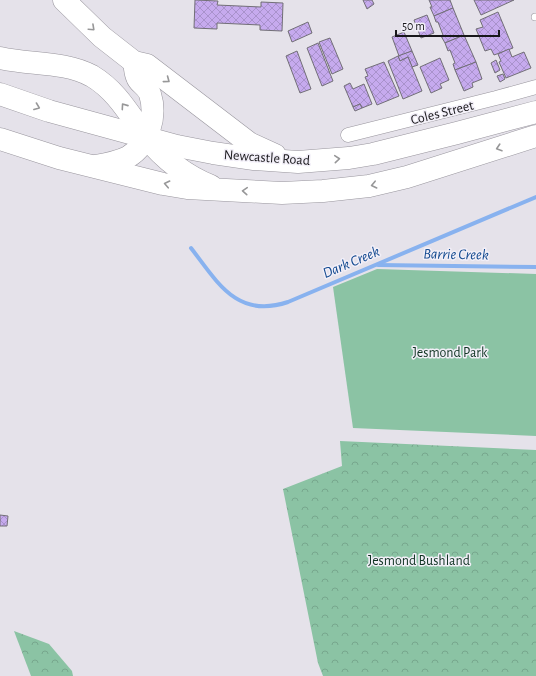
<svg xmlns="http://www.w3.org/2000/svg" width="536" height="676" viewBox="0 0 536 676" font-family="'Alegreya Sans',sans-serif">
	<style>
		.green { fill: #8bc3a4 }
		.forest { fill: url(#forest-crowns) }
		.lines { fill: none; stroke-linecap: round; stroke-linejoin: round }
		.stream { stroke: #88b2ef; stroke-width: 4 }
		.building { fill: url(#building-cross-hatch); stroke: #726f77 }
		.lane-casing { stroke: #98959d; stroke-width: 8 }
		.street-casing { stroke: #98959d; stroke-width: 15 }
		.highway-casing { stroke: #98959d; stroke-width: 23 }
		.lane { stroke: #fff; stroke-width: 7 }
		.street { stroke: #fff; stroke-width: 14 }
		.highway { stroke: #fff; stroke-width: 22 }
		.oneway { stroke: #979798 }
		.labels { text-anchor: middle; stroke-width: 3; stroke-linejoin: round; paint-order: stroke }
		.street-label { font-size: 14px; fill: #18171a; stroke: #f2eff8 }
		.park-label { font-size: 14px; fill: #103423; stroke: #f2eff8 }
		.water-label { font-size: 15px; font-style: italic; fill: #12498f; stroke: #f2eff8 }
	</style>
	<defs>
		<pattern id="forest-crowns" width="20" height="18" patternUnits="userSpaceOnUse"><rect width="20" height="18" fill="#8bc3a4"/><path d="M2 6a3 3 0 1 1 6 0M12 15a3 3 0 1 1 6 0" fill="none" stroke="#77a78d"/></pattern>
		<pattern id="building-cross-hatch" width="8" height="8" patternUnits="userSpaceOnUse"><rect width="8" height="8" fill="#c6aaee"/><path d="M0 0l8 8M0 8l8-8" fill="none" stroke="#a992cc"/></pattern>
	</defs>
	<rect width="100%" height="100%" fill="#e5e2ea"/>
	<path class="green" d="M377 269 536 274V436L353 428 333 287Z"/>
	<g class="forest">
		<path d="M340 441 536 450V676H323L318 663 283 489 342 466Z"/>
		<path d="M14 631 49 644 72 671 73 676H31Z"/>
	</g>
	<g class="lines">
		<g class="stream">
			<path d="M191 248C218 283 237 319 288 302L536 197"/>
			<path d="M378 265 536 267"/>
		</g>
	</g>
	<g class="building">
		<path d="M195 0 218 1 217 5 261 7V2L283 3 282 31 260 30V25L217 23V29L194 28Z"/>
		<path d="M363 0H372L374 4 367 9Z"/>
		<path d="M429 0H450L453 8 434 16 430 7H432Z"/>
		<path d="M474 0H514L481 15Z"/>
		<path d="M453 8 464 35 445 43 441 36 443 35 438 22H436L434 16Z"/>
		<path d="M498 12 513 48 494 55 491 49 485 51 476 29 483 27 480 20Z"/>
		<path d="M427 15 434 33 421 38 414 20Z"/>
		<path d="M308 22 312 33 292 42 288 31Z"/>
		<path d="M404 32 412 51 399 56 392 37Z"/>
		<path d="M464 35 476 62 455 70 453 64 455 63 450 50 448 51 445 43Z"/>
		<path d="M330 38 343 69 332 74 319 42Z"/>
		<path d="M318 43 333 81 322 86 307 48Z"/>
		<path d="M509 49 512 57 524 52 531 68 506 78 499 62 501 61 498 54Z"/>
		<path d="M297 51 311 89 300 93 286 56Z"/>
		<path d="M412 51 418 65 412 67 408 57 400 61 398 56Z"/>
		<path d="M398 56 400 61 408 57 422 91 403 99 388 61Z"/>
		<path d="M440 58 449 80 440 84 442 88 431 93 420 67Z"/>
		<path d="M496 60 500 70 495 73 491 63Z"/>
		<path d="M384 62 399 96 377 105 365 77 368 76 365 69Z"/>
		<path d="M476 62 482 79 472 83 473 87 464 91 455 70Z"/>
		<path d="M503 74 505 79 500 82 497 76Z"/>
		<path d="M350 83 353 89 364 84 372 104 362 108 360 104 353 107 344 86Z"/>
		<path d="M360 104 362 108 355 111 353 107Z"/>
		<path d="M0 515 8 516 7 526H0Z"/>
	</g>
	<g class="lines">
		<g class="lane-casing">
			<path id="lane" d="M535 17H536"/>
		</g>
		<g class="street-casing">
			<path id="street" d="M348 135 496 98 536 87"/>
		</g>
		<g class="highway-casing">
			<g id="highway">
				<path d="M64 0 102 37 134 62 147 65 249 143 275 155"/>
				<path d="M0 58C30 65 64 61 92 76 117 91 129 114 146 137 163 158 186 176 211 186"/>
				<path d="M0 94 49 111 177 146 213 153 254 159 298 162 349 158 373 154 457 133 536 112"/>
				<path d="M0 139 59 158 163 184 187 188 282 193 323 191 369 186 407 177 536 136"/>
				<path d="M95 166C107 164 118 162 128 157 149 144 157 116 150 94 146 84 139 84 137 77 135 73 135 67 134 62"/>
			</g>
		</g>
		<use href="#lane" class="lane"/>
		<use href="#street" class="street"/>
		<use href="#highway" class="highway"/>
	</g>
	<defs><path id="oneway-chevron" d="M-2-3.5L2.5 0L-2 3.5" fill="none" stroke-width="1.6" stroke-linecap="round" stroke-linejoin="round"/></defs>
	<g class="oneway">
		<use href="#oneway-chevron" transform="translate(92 28) rotate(43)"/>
		<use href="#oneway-chevron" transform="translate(167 80) rotate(37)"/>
		<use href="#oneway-chevron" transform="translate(124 106) rotate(-125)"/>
		<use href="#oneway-chevron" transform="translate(37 107) rotate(21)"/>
		<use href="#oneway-chevron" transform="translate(499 148) rotate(162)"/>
		<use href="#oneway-chevron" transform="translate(337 159) rotate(-5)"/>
		<use href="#oneway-chevron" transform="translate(167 184) rotate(-168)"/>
		<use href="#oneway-chevron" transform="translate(374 185) rotate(167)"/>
		<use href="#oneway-chevron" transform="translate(245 191) rotate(-176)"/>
	</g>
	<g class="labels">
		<g class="street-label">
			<text transform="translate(442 112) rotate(-14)" y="5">Coles Street</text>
			<text transform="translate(267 157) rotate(4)" y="5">Newcastle Road</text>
		</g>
		<g class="park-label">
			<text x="450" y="357">Jesmond Park</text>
			<text x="419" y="565">Jesmond Bushland</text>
		</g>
		<g class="water-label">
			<text transform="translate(456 254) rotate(1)" y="5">Barrie Creek</text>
			<text transform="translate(351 262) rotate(-23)" y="5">Dark Creek</text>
		</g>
	</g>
	<path d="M396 30v6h103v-6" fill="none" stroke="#18171a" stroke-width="2"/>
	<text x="402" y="30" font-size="12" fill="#18171a" stroke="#f2eff8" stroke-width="3" paint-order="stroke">50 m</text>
</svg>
